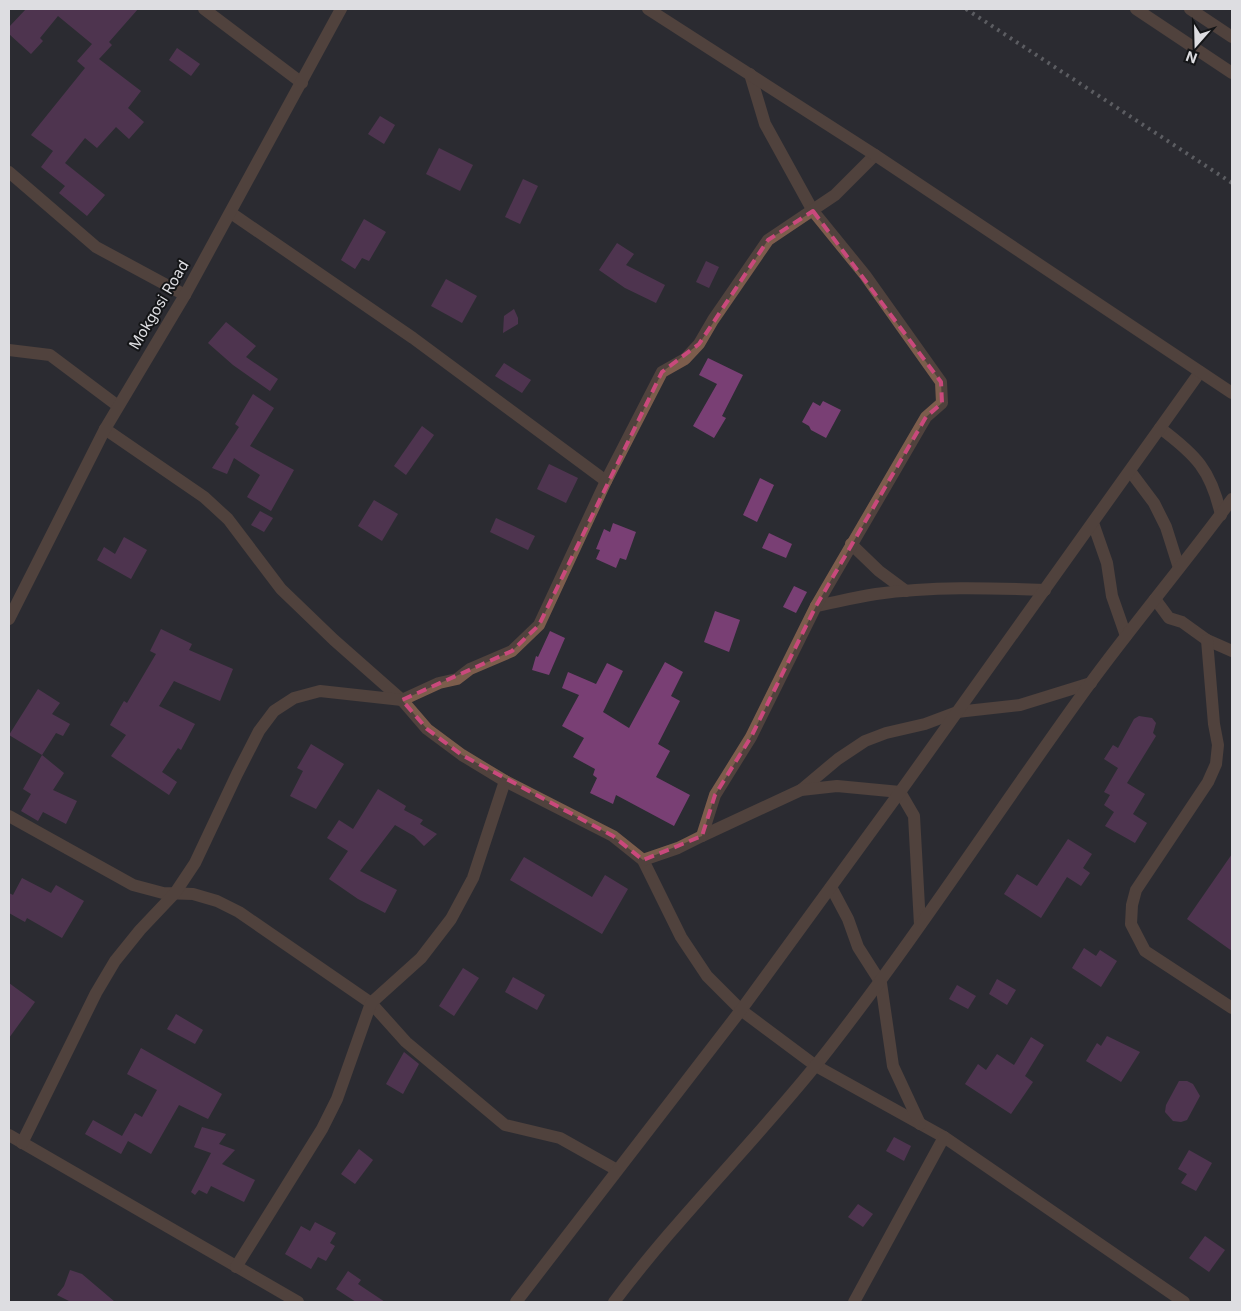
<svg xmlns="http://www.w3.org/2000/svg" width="1241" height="1311" viewBox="0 0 1241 1311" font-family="Inter,sans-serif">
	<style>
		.building { fill: #793f74 }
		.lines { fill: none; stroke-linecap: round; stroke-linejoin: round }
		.minor { stroke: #7c5d4c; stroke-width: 12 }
		.tertiary { stroke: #7c5d4c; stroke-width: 12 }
		.rail { stroke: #98999d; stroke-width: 4; stroke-dasharray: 2.5 5; stroke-linecap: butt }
		.marked { fill: none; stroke: #c9497c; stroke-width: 4; stroke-dasharray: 10 6; stroke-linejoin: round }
		.labels { text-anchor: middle; stroke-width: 4; stroke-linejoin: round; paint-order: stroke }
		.street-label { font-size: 15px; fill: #dddde1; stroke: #141517 }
	</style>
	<rect width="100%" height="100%" fill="#2b2c32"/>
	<g class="building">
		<path d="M26 9H138L109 42 112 45 99 59 141 91 128 108 144 122 129 139 116 127 97 148 85 138 65 163 105 195 87 216 59 193 65 186 41 167 53 151 31 135 85 68 77 61 92 44 58 16 40 38 43 41 31 54 9 34V27Z"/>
		<path d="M177 48 200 64 191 76 169 60Z"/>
		<path d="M380 116 395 125 384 144 368 134Z"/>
		<path d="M439 148 473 165 460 191 426 174Z"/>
		<path d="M523 179 538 186 520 224 505 217Z"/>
		<path d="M364 219 386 232 369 261 362 258 355 269 341 260Z"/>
		<path d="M617 243 634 254 626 265 665 285 656 303 625 288 599 270Z"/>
		<path d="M706 261 719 267 709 288 696 282Z"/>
		<path d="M446 279 477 296 462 323 431 306Z"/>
		<path d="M514 309 518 318V324L503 333 504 316Z"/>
		<path d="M226 322 256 346 246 357 278 379 270 391 233 365 208 343Z"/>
		<path d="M708 358 743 375 722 416 726 418 714 438 693 426 717 384 699 375Z"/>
		<path d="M504 363 531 380 522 393 495 376Z"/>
		<path d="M253 394 274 408 250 446 294 470 271 511 247 497 260 475 234 458 227 474 212 468 239 427 235 424Z"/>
		<path d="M823 401 841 410 826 438 811 430 809 426 802 422 813 402 820 406Z"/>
		<path d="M422 426 434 435 406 475 394 466Z"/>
		<path d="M549 464 578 478 566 503 537 489Z"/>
		<path d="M760 478 774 485 757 522 743 515Z"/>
		<path d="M374 500 398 514 382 541 358 526Z"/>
		<path d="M260 511 273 518 264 532 251 525Z"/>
		<path d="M496 518 535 536 528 550 490 532Z"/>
		<path d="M613 523 636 532 626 560 620 558 616 568 596 559 600 550 596 549 604 529 610 532Z"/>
		<path d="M769 533 792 544 786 558 762 548Z"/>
		<path d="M124 537 147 550 131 579 97 560 104 547 115 554Z"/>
		<path d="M794 586 807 592 796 613 783 607Z"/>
		<path d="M715 611 740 620 729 652 704 642Z"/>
		<path d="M161 629 192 644 189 650 233 669 220 701 174 681 159 706 195 724 181 750 178 748 162 772 177 782 169 795 111 756 126 735 110 725 124 701 127 703 156 654 150 651Z"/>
		<path d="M550 631 565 638 549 675 532 670 536 656 538 657Z"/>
		<path d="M665 662 683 672 671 696 680 701 658 744 670 751 656 777 690 795 674 826 616 795 613 804 590 793 597 778 593 775 595 769 573 757 584 738 562 726 579 695 562 688 568 672 596 684 607 663 623 671 603 712 629 728Z"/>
		<path d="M38 689 60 703 52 714 70 724 63 736 56 733 42 755 9 735Z"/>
		<path d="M1139 716 1152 718 1156 723 1153 733 1156 736 1127 783 1145 794 1133 814 1147 823 1135 843 1105 826 1114 812 1104 805 1110 795 1104 792 1118 768 1104 759 1113 745 1118 748 1134 719Z"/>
		<path d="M311 744 344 764 316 809 290 796 303 771 297 768Z"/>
		<path d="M42 755 64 773 53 790 77 801 66 824 43 812 38 821 21 811 31 794 23 789Z"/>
		<path d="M378 789 406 806 404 810 423 820 420 824 437 834 424 846 414 836 395 825 360 871 397 890 385 913 358 899 329 879 348 851 327 838 339 820 353 829Z"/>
		<path d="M1068 839 1092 854 1083 868 1090 873 1081 886 1067 877 1041 918 1004 894 1017 874 1037 886Z"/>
		<path d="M1232 854V951L1187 919Z"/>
		<path d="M524 857 592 897 605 875 628 889 602 934 510 880Z"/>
		<path d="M22 878 51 893 56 885 84 901 62 938 27 918 25 922 9 913V893L13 895Z"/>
		<path d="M1084 948 1096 956 1100 950 1117 961 1101 987 1072 968Z"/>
		<path d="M463 968 479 978 454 1016 439 1006Z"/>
		<path d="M513 977 545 995 537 1010 505 992Z"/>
		<path d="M997 979 1016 990 1007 1005 989 994Z"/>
		<path d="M9 983 35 1002 9 1038Z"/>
		<path d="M957 985 976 996 968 1009 949 999Z"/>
		<path d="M176 1014 203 1030 195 1044 167 1029Z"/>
		<path d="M1107 1036 1140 1052 1121 1082 1086 1061 1097 1043 1101 1046Z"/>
		<path d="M1031 1037 1044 1045 1025 1076 1033 1082 1011 1114 965 1084 978 1064 986 1070 997 1054 1014 1065Z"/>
		<path d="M141 1048 222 1094 208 1119 179 1105 151 1154 128 1141 121 1154 85 1134 93 1120 122 1136 135 1113 142 1117 157 1090 127 1074Z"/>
		<path d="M404 1052 419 1064 403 1094 386 1084Z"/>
		<path d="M1179 1081H1187L1193 1084 1200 1096 1187 1120 1181 1122 1173 1121 1165 1112 1166 1105Z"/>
		<path d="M202 1127 226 1134 219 1144 235 1150 222 1164 255 1180 244 1202 211 1186 207 1194 199 1190 195 1195 191 1192 211 1153 194 1147Z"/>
		<path d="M894 1137 911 1146 904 1161 886 1151Z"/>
		<path d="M359 1149 373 1160 355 1184 341 1174Z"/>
		<path d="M1189 1150 1212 1163 1196 1191 1181 1183 1187 1174 1178 1169Z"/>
		<path d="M858 1204 873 1214 863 1227 848 1217Z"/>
		<path d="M315 1222 336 1233 330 1243 335 1246 326 1261 318 1257 311 1269 285 1254 301 1226 310 1231Z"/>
		<path d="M1205 1236 1225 1250 1209 1272 1189 1258Z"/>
		<path d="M70 1270 82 1274 115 1302H71L57 1295 64 1286Z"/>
		<path d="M348 1271 361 1280 358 1284 385 1302H356L336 1289Z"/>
	</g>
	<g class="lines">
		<g class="minor">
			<path d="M204 9 302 83"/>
			<path d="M1136 9 1232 73"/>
			<path d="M1190 9 1232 37"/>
			<path d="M9 172 96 247 185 295"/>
			<path d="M231 213 413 338 606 481"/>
			<path d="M9 350 50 355 118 406"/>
			<path d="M1160 428C1196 455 1211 470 1221 515"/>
			<path d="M105 429 204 497 228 519 281 589 334 640 402 700 427 729 462 755 505 781 613 836 643 860 681 937 707 976 741 1010 816 1066 944 1137 1184 1302"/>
			<path d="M1130 471 1154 503 1166 527 1179 568"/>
			<path d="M1093 523 1107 563 1112 596 1126 636"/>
			<path d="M851 544 879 571 906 591"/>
			<path d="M1155 599 1169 618 1182 622 1207 640 1232 651"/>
			<path d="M816 606C836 602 856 597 876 594 932 586 989 588 1045 590"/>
			<path d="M9 619 105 429 185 295 341 9"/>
			<path d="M1207 640 1214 724 1218 745 1216 764 1208 782 1136 890 1132 905 1131 924 1145 951 1232 1008"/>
			<path d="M801 790 838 759 865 741 886 733 925 724 957 712 1020 705 1091 683"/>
			<path d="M9 816 133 885 163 893 193 894 217 901 239 912 371 1003 406 1042 505 1125 560 1138 617 1170"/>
			<path d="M702 836 801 790 837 786 900 792 914 816 920 925"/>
			<path d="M643 860 678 848 702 836 715 795 751 737 816 606 926 417 942 403 941 382 865 275 813 211 765 124 750 74"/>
			<path d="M831 887 848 919 858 947 881 983 893 1066 920 1124"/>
			<path d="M9 1135 298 1302"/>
			<path d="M22 1143 96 993 115 961 140 930 175 893 195 863 237 774 259 731 274 711 294 698 320 691 402 700 439 683 457 679 470 669 512 651 539 625 606 481 662 372 685 359 699 344 713 320 768 240 835 195 875 155"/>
			<path d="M236 1267 322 1129 337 1099 371 1003 421 958 451 919 473 878 505 781"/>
			<path d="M516 1302 741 1010 900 792 1200 372"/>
			<path d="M614 1302C680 1214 760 1137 828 1050 920 932 1001 806 1089 685 1135 622 1186 562 1232 499"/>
			<path d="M854 1302 944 1137"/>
		</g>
		<path class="tertiary" d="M648 9 875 155 1232 393"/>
		<path class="rail" d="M966 9 1232 183"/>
	</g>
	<path d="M0 0H1241V1311H0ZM813 211 941 382 942 403 926 417 816 606 751 737 715 795 702 836 643 860 613 836 462 755 427 729 402 700 512 651 539 625 662 372 699 344 768 240Z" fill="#2b2c32" fill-opacity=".55" fill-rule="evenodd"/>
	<path class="marked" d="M813 211 941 382 942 403 926 417 816 606 751 737 715 795 702 836 643 860 613 836 462 755 427 729 402 700 512 651 539 625 662 372 699 344 768 240Z"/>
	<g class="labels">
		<g class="street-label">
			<text transform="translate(159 305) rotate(-59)" y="5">Mokgosi Road</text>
		</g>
	</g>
	<rect width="1241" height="1311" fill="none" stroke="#dddde1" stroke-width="20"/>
	<g transform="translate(1196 45) rotate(200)" stroke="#141517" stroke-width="4" paint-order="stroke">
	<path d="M0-4L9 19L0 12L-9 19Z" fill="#dddde1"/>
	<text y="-8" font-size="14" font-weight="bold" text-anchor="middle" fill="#dddde1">N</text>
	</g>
</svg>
